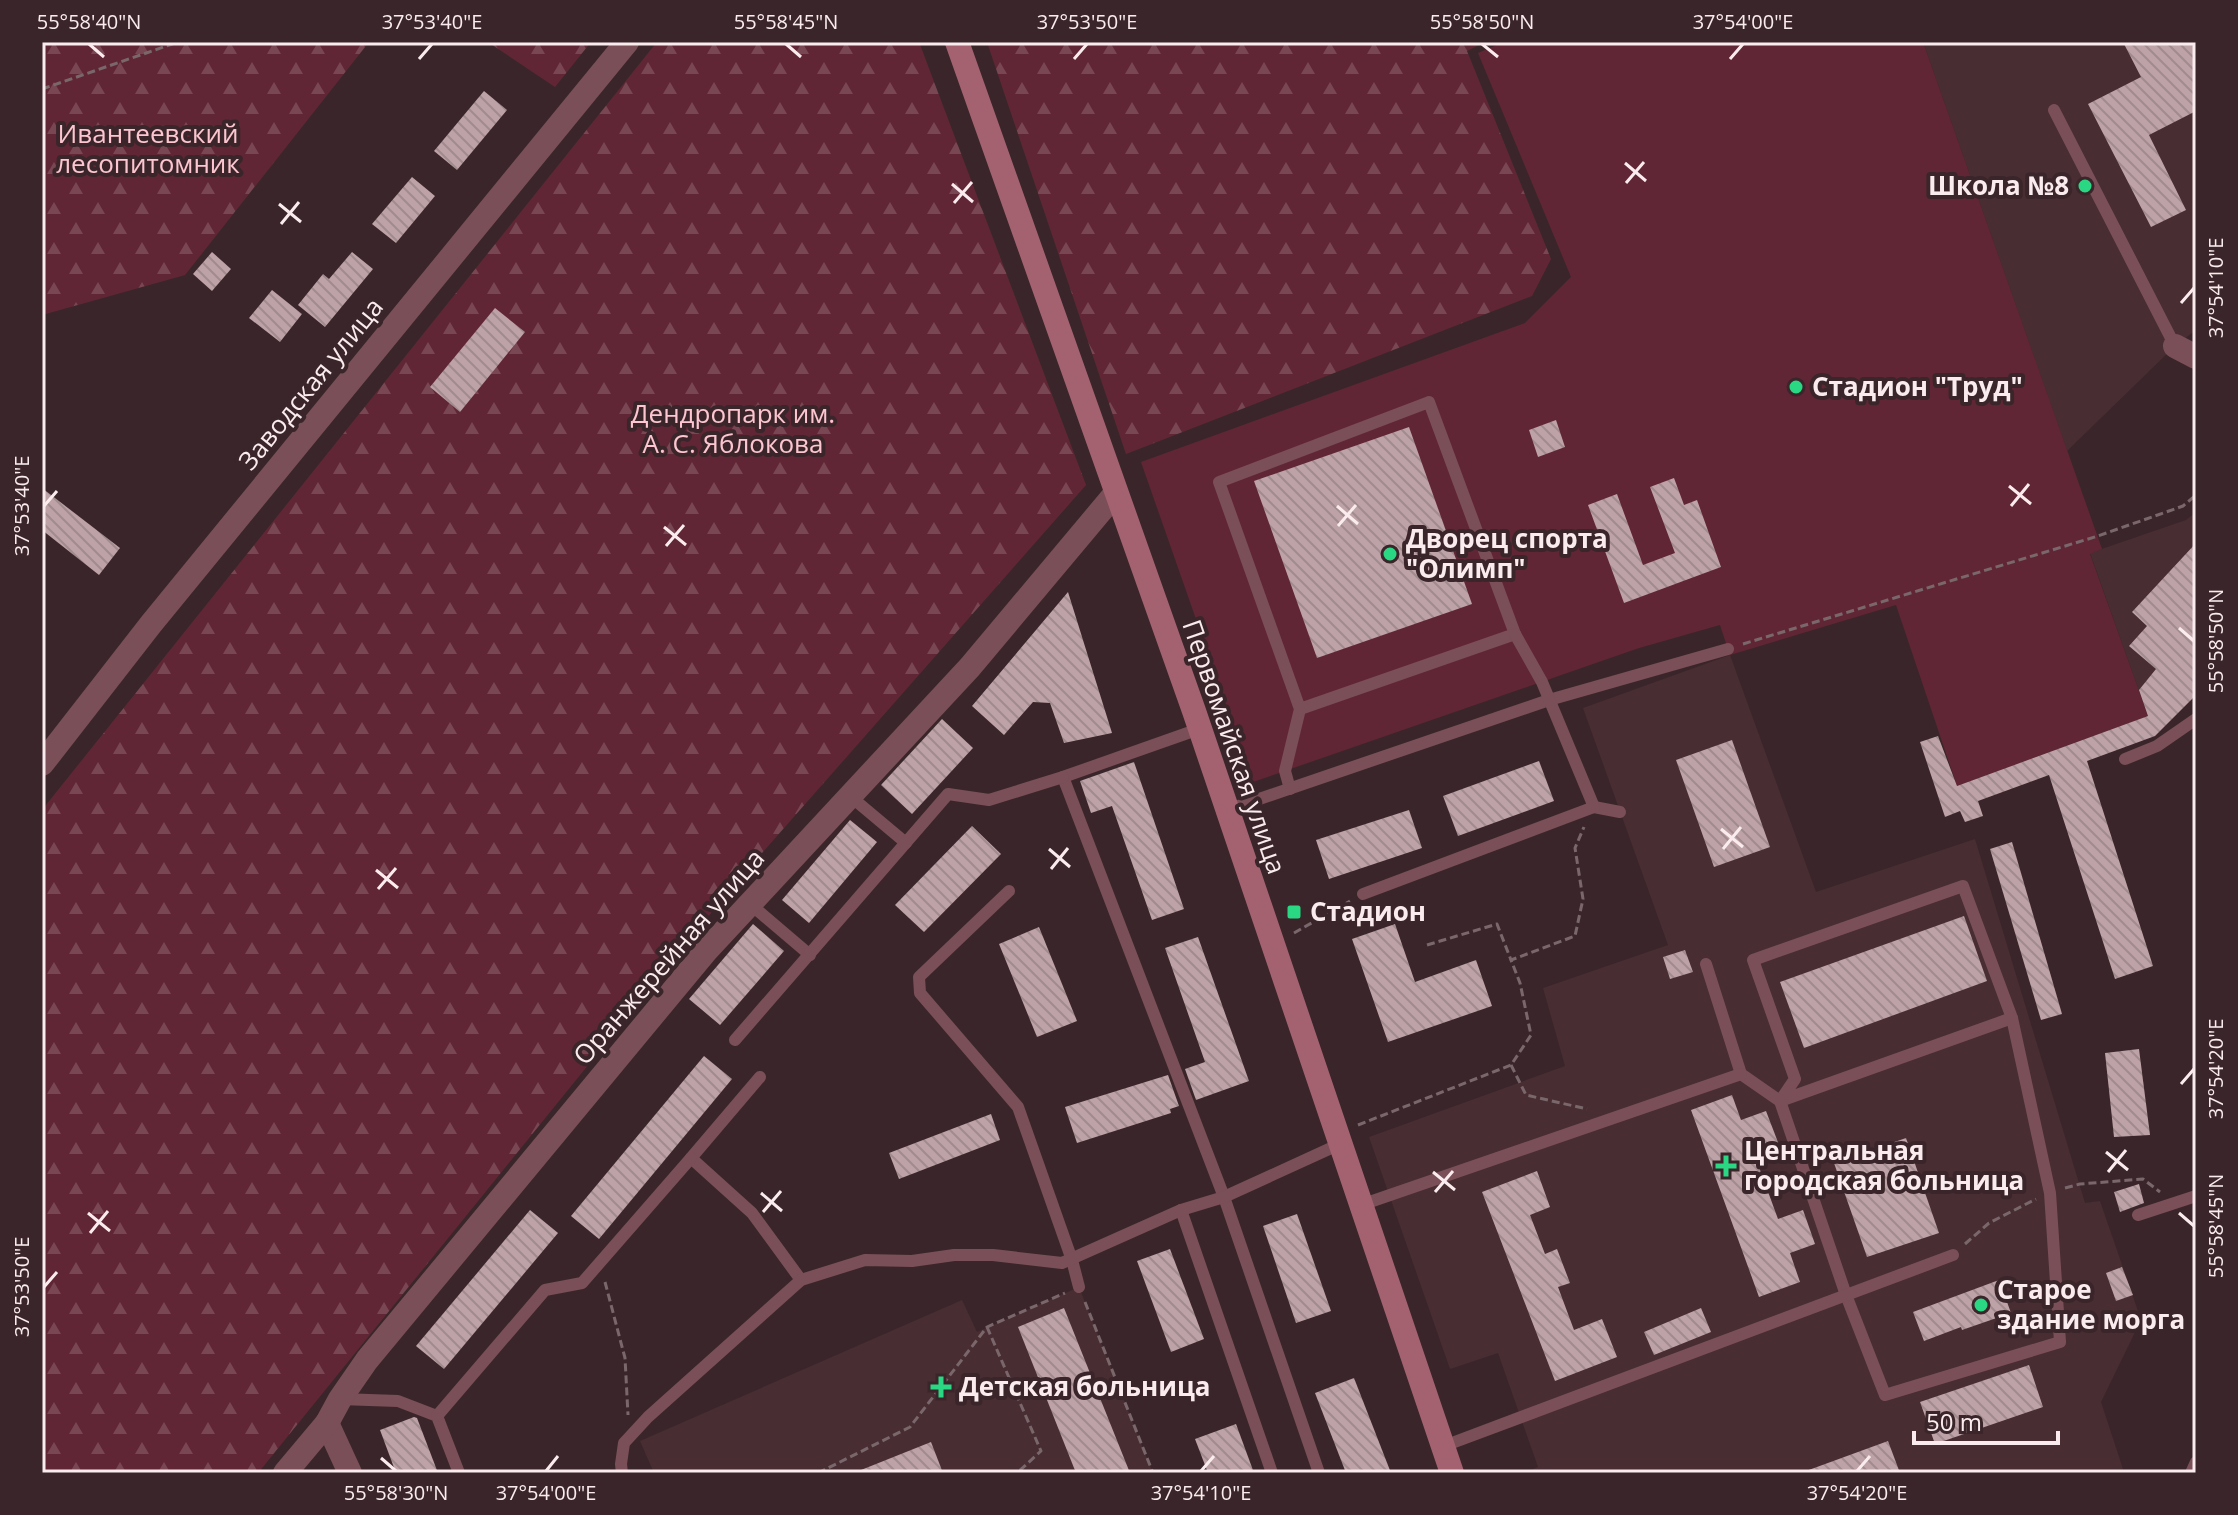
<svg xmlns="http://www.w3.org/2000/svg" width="2238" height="1515" viewBox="0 0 2238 1515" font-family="'Open Sans',sans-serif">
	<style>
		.built { fill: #482d33 }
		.grass { fill: #612636 }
		.forest { fill: url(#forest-firs) }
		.building { fill: url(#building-back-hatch) }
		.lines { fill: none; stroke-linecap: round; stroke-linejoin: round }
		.path { stroke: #79676b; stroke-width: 3; stroke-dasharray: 8 4; stroke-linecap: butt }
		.service { stroke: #7a4f58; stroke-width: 12 }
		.minor { stroke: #7a4f58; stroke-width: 24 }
		.tertiary { stroke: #7a4f58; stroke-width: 24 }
		.secondary { stroke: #a46270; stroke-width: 24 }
		.ticks { fill: none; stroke: #faecee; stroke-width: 3 }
		.poi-dot { fill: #2ad884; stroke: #3a262a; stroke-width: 3 }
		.labels { text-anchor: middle; stroke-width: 8; stroke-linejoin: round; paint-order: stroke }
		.park-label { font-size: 26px; fill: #fcc5cf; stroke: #3a262a }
		.poi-label { font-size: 26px; font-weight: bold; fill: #faecee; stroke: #3a262a; text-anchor: start }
		.street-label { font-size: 26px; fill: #faecee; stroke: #3a262a }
		.neatline { fill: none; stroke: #faecee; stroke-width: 3 }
		.ticks-label { font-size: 20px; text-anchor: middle; fill: #faecee }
	</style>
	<defs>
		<pattern id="forest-firs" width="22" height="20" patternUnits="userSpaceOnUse" patternTransform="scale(2)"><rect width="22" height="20" fill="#612636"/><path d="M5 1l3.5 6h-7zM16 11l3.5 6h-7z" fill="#794653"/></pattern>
		<pattern id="building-back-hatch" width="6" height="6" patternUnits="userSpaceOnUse" patternTransform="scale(2)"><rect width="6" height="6" fill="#bda2a7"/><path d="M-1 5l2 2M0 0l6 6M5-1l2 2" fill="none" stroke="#a08b8f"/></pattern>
	</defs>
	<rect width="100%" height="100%" fill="#3a262a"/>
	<g class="built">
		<path d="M1923 42H2196V330L2175 346 2067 451Z"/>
		<path d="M2196 512V695L2155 736 2090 553 2186 520Z"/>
		<path d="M1730 655 1816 892 1975 839 2085 1203 2100 1201 2141 1320 2101 1402 2123 1469 2115 1473H1524L1538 1467 1498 1353 1450 1369 1369 1137 1565 1066 1543 988 1668 945 1583 708Z"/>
		<path d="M1079 1287 1153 1473H654L640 1441 962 1300 977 1332Z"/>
	</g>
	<path class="grass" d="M1504 42H1923L2102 549 2090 554 2148 716 1957 786 1896 605 1730 655 1720 625 1639 648 1253 782 1141 462 1525 323 1571 277 1478 53Z"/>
	<g class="forest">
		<path d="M42 42H369L185 275 42 315Z"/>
		<path d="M488 42H591L555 87Z"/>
		<path d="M657 42H919L1086 485 733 886 258 1473H42V810Z"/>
		<path d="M987 42H1485L1467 51 1551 259 1532 296 1126 454Z"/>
	</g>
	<g class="building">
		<path d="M2123 42H2196V111L2149 135 2186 210 2151 227 2088 104 2141 77Z"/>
		<path d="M484 91 507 110 457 170 434 151Z"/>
		<path d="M412 177 435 196 396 243 372 224Z"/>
		<path d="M212 252 231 269 212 291 193 274Z"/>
		<path d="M352 252 373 269 325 327 298 305 323 274 329 279Z"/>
		<path d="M272 290 302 314 280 342 249 318Z"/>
		<path d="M495 308 525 332 460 412 430 387Z"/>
		<path d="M1556 420 1565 447 1538 457 1529 430Z"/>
		<path d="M1409 427 1472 604 1317 658 1254 481Z"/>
		<path d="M1674 478 1684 505 1697 500 1721 567 1624 603 1588 505 1617 494 1643 565 1675 553 1650 487Z"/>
		<path d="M42 488 120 548 99 575 42 530Z"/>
		<path d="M2196 543V695L2155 736 2087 761 2153 966 2115 979 2049 775 1978 801 1983 816 1965 822 1960 811 1945 817 1920 742 1938 736 1957 786 2148 716 2139 690 2156 669 2129 646 2147 626 2132 612Z"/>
		<path d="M1068 592 1112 733 1064 743 1050 703 1033 702 1004 735 972 706Z"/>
		<path d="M942 719 973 748 912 814 881 785Z"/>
		<path d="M1732 740 1770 847 1714 867 1676 760Z"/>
		<path d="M1539 761 1554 801 1458 836 1443 796Z"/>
		<path d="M1134 762 1184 909 1152 920 1112 806 1091 813 1080 781Z"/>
		<path d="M1409 810 1422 848 1329 879 1316 840Z"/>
		<path d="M850 820 877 842 809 923 782 900Z"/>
		<path d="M972 826 1001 854 924 932 895 905Z"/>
		<path d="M2012 842 2062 1014 2041 1020 1990 849Z"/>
		<path d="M1964 916 1987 981 1804 1048 1780 982Z"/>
		<path d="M753 924 784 951 720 1025 689 999Z"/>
		<path d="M1395 924 1415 982 1476 960 1492 1006 1388 1042 1352 939Z"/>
		<path d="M1039 927 1077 1021 1037 1037 999 944Z"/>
		<path d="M1198 937 1249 1081 1196 1100 1185 1069 1205 1062 1165 948Z"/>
		<path d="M1685 950 1693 972 1670 979 1663 957Z"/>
		<path d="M2139 1049 2150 1135 2114 1137 2105 1053Z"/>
		<path d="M704 1056 732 1079 599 1239 571 1216Z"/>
		<path d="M1168 1075 1179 1106 1170 1109 1171 1113 1077 1143 1065 1107Z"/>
		<path d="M1732 1095 1741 1120 1766 1111 1781 1150 1756 1159 1778 1219 1803 1210 1815 1244 1790 1253 1800 1282 1759 1297 1691 1110Z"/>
		<path d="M991 1114 1000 1140 899 1179 889 1153Z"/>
		<path d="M1906 1138 1939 1233 1867 1257 1834 1163Z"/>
		<path d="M1537 1171 1550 1207 1530 1215 1545 1254 1557 1249 1570 1283 1558 1287 1574 1330 1602 1319 1617 1357 1555 1381 1482 1192Z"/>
		<path d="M2139 1184 2144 1203 2120 1212 2114 1192Z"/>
		<path d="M530 1210 558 1233 444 1369 416 1346Z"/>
		<path d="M1297 1214 1331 1311 1296 1323 1263 1226Z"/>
		<path d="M1170 1249 1204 1339 1171 1352 1137 1261Z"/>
		<path d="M2122 1267 2133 1295 2116 1301 2106 1273Z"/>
		<path d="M1999 1280 2011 1313 1962 1330 1961 1327 1924 1341 1913 1312Z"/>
		<path d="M1064 1308 1130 1473H1076L1018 1327Z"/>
		<path d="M1701 1308 1711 1332 1654 1355 1644 1332Z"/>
		<path d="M2029 1365 2043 1407 1935 1444 1920 1402Z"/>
		<path d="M1354 1378 1391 1473H1346L1315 1393Z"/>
		<path d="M414 1417 417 1418 438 1473H396L380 1430Z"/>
		<path d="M1236 1424 1254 1473H1208L1195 1439Z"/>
		<path d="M1888 1441 1900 1473H1806V1471Z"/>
		<path d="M931 1442 943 1473H857L856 1472Z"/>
	</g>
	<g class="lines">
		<g class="path">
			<path d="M42 89 178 42"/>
			<path d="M1743 644 2098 536 2183 506 2196 495"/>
			<path d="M1294 933 1350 901"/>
			<path d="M1427 945 1497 924 1511 960"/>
			<path d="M1511 1065 1526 1095 1587 1109"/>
			<path d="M1358 1125 1511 1065 1531 1035 1520 983 1511 960 1575 936 1583 899 1575 848 1584 827"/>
			<path d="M2065 1188 2080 1184 2143 1179 2160 1192"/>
			<path d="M1965 1244 1989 1223 2036 1199"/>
			<path d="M605 1282 625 1358 628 1415"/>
			<path d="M1085 1302 1153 1473"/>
			<path d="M987 1327 1041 1451 1017 1473"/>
			<path d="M818 1473 910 1427 987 1327 1065 1293"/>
		</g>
		<g class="service">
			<path d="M2054 110 2175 346"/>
			<path d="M1199 729 1063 777 1224 1197 1319 1473"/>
			<path d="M2125 759 2157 746 2196 719"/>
			<path d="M1290 789 1285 771 1300 709 1515 634 1429 402 1219 482 1300 709"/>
			<path d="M850 796 906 843"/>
			<path d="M1594 807 1620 812"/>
			<path d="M1227 810 1549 700 1728 649"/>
			<path d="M1963 886 2012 1018 1780 1101 1795 1079 1753 960Z"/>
			<path d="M1009 891 919 977 920 993 1018 1107 1072 1260 1079 1287"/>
			<path d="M1363 894 1594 807 1542 682 1515 634"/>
			<path d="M750 904 810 955"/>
			<path d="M1706 964 1741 1074 1780 1101 1846 1295 1885 1395 2060 1342 2050 1193 2012 1018"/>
			<path d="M735 1040 948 794 989 800 1063 777"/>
			<path d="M760 1077 691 1158 752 1213 801 1280"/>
			<path d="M1361 1205 1741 1074"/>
			<path d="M1181 1210 1272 1473"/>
			<path d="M2138 1215 2196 1196"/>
			<path d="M340 1399 398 1401 437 1416 459 1473"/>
			<path d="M437 1416 545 1290 582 1283 691 1158"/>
			<path d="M1444 1446 1953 1255"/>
			<path d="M622 1473 621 1464 624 1443 648 1417 801 1280 865 1260 912 1261 954 1255H993L1062 1263 1181 1210 1224 1197 1340 1144"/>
			<path d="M2191 1473 2196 1462"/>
		</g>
		<g class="minor">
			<path d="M2175 346 2196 357"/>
			<path d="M327 1423 350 1473"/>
			<path d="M285 1473 327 1423 340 1399 367 1360 706 951 970 667 1115 494"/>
		</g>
		<path class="tertiary" d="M42 764 151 624 627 42"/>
		<path class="secondary" d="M957 42 1194 711 1452 1473"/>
	</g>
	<path class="ticks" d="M89 44 104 57M786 44 801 57M1482 44 1498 57M419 59 432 44M1074 59 1087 44M1730 59 1743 44M1625 163 1646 181M1626 183 1644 162M952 184 973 202M954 203 972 182M279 204 301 222M281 224 299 202M2181 303 2194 288M2009 486 2031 504M44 506 57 491M1337 506 1358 524M2011 506 2029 484M1338 526 1356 505M664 527 686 545M666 546 684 525M2179 628 2194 641M1721 829 1743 847M1049 849 1070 867M1723 849 1741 827M1051 869 1068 848M376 870 398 888M378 889 396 868M2181 1084 2194 1069M2106 1152 2128 1170M1433 1172 1455 1190M2108 1172 2126 1150M1435 1192 1453 1171M761 1193 782 1211M763 1212 781 1191M88 1213 110 1231M2179 1213 2194 1226M90 1233 108 1211M44 1287 57 1272M381 1458 396 1471M546 1471 558 1456M1201 1471 1214 1456M1857 1471 1870 1456"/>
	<g class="poi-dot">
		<circle cx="2085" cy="186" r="8"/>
		<circle cx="1796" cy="387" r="8"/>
		<circle cx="1390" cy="554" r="8"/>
		<rect x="1286" y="904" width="16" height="16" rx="4"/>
		<path d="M1722 1154h8v8h8v8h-8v8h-8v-8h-8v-8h8z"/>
		<circle cx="1981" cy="1305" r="8"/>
		<path d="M937 1375h8v8h8v8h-8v8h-8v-8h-8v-8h8z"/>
	</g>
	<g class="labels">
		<g class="park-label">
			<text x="148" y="143">Ивантеевский<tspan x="148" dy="30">лесопитомник</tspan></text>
			<text x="733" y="423">Дендропарк им.<tspan x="733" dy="30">А. С. Яблокова</tspan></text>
		</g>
		<g class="poi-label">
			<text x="2069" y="195" text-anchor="end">Школа №8</text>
			<text x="1812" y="396">Стадион "Труд"</text>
			<text x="1406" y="548">Дворец спорта<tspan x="1406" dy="30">"Олимп"</tspan></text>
			<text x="1310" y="921">Стадион</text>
			<text x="1744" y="1160">Центральная<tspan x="1744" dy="30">городская больница</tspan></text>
			<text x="1997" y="1299">Старое<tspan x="1997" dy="30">здание морга</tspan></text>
			<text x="959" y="1396">Детская больница</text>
		</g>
		<g class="street-label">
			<text transform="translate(311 384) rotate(-51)" y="9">Заводская улица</text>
			<text transform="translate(1234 747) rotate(71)" y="9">Первомайская улица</text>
			<text transform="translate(669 957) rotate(-49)" y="9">Оранжерейная улица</text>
		</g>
	</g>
	<rect width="2238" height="1515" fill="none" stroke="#3a262a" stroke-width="88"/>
	<path d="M1914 1431v12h144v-12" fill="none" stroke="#faecee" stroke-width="4"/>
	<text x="1926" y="1431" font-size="24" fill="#faecee" stroke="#3a262a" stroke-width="6" paint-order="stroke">50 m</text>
	<rect x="44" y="44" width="2150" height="1427" class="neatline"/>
	<g class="ticks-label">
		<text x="89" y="29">55°58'40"N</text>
		<text x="432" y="29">37°53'40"E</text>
		<text x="786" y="29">55°58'45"N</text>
		<text x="1087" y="29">37°53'50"E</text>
		<text x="1482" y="29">55°58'50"N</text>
		<text x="1743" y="29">37°54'00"E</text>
		<text transform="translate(2216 288) rotate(-90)" y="7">37°54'10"E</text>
		<text transform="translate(22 506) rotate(-90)" y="7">37°53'40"E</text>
		<text transform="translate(2216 641) rotate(-90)" y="7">55°58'50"N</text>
		<text transform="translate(2216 1069) rotate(-90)" y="7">37°54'20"E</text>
		<text transform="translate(2216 1226) rotate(-90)" y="7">55°58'45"N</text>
		<text transform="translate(22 1287) rotate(-90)" y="7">37°53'50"E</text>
		<text x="396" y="1500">55°58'30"N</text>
		<text x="546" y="1500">37°54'00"E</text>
		<text x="1201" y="1500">37°54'10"E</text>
		<text x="1857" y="1500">37°54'20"E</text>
	</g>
</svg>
